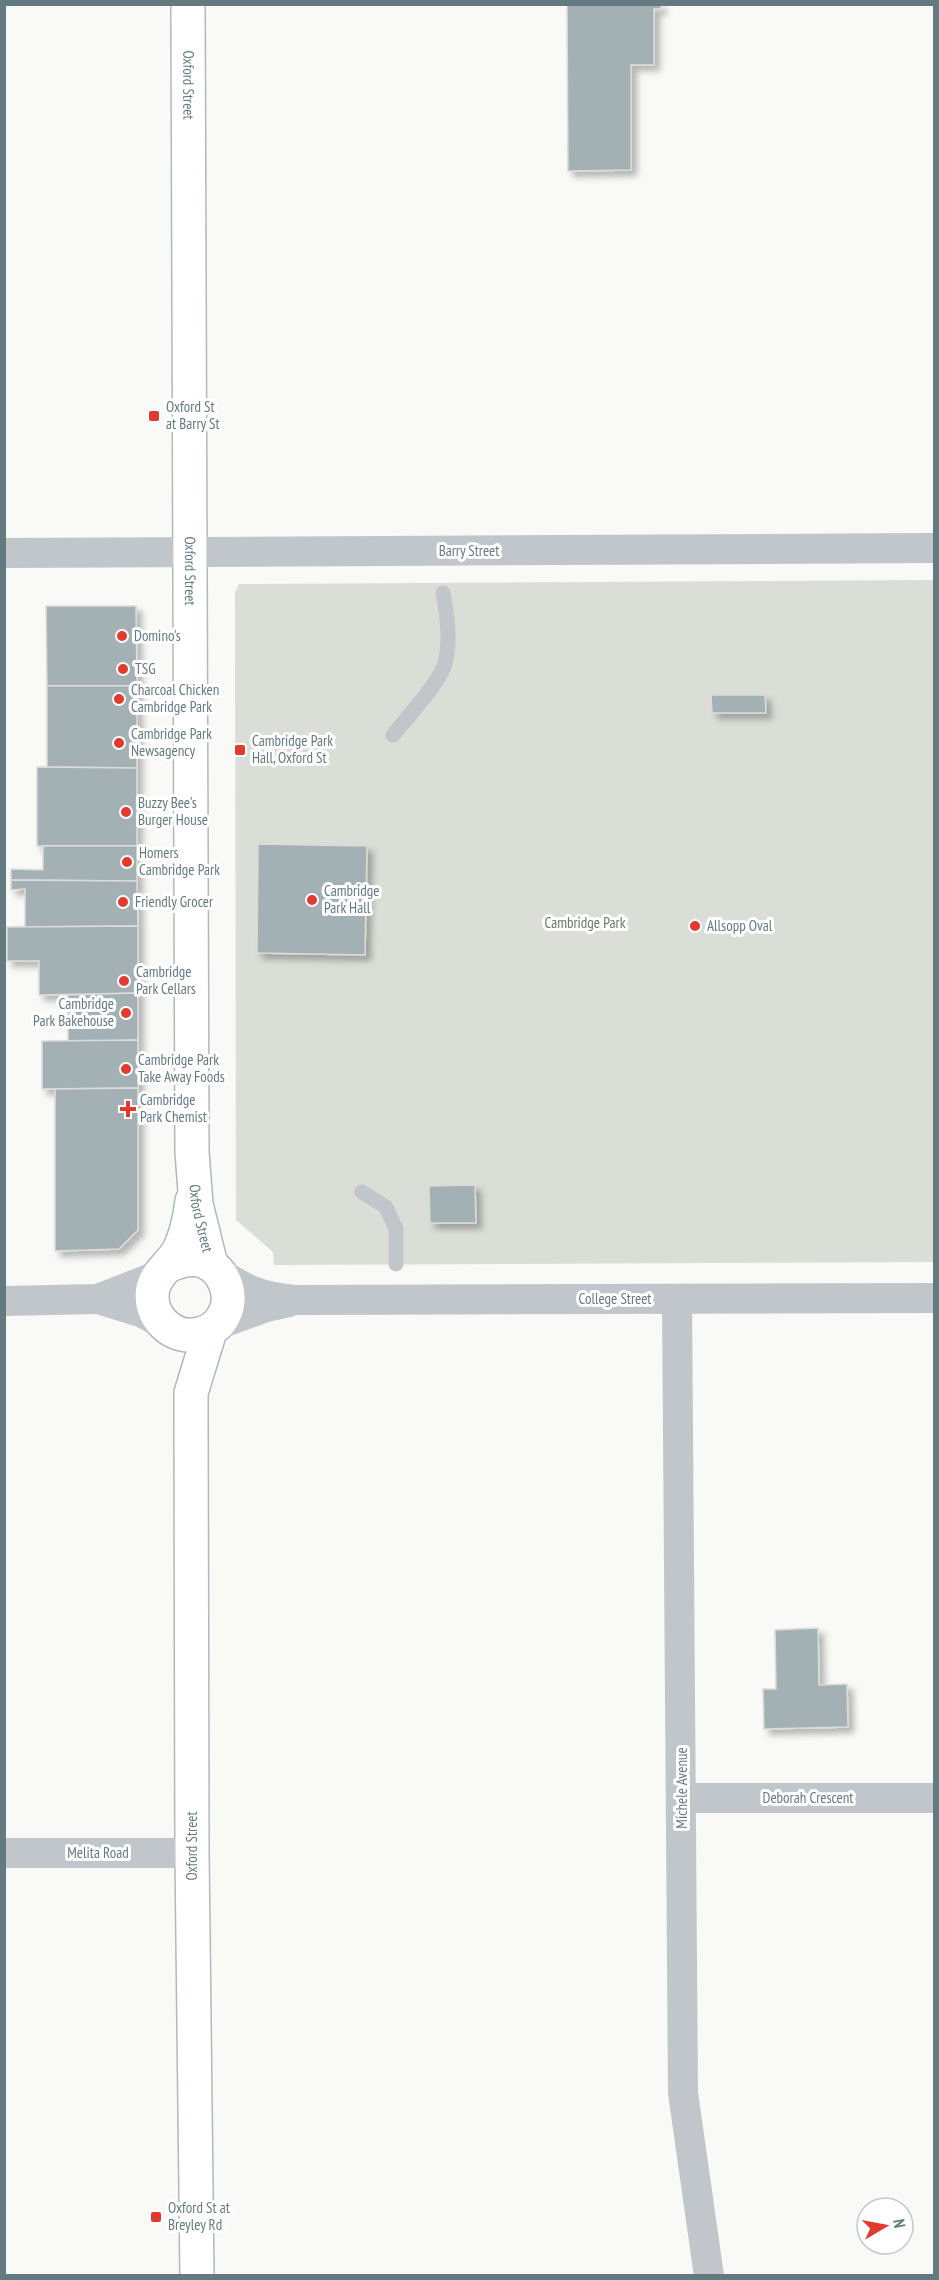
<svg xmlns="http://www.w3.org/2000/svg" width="939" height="2280" viewBox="0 0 939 2280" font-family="'PT Sans Narrow',sans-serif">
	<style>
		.green { fill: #daded6 }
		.building { fill: #a4b1b4; stroke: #dbdbd9; stroke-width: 1.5; filter: url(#shadow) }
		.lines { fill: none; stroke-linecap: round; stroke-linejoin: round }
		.secondary-casing { stroke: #b0b9bc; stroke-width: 36 }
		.lane { stroke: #c0c6c9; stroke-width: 15 }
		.street { stroke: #c0c6c9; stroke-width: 30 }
		.secondary { stroke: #fff; stroke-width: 33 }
		.poi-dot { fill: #e23a2e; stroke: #fff; stroke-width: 2 }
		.labels { text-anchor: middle; stroke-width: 6; stroke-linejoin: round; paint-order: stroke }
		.street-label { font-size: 15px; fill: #647a81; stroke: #fff }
		.poi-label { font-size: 15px; fill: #647a81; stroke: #fff; text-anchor: start }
		.park-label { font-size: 15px; fill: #6b7963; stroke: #fff }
	</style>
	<defs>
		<filter id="shadow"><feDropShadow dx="5.5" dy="5.5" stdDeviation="3" flood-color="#0004"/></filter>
	</defs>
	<rect width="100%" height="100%" fill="#f9f9f7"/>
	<path class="green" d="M934 580V1262L274 1265 273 1252 236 1220 235 592 239 584Z"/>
	<g class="building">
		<path d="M567 4H661V9H654V65H631V170L568 171Z"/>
		<path d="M46 606H136L137 686H47Z"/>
		<path d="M47 686H137V768L47 767Z"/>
		<path d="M711 695H765L766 713H712Z"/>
		<path d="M37 767 137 768V846H37Z"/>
		<path d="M258 844 367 846 365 955 257 953Z"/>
		<path d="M43 846H137V881L11 880V869L43 870Z"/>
		<path d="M11 880 137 881 138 926 25 927V889L11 890Z"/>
		<path d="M138 926V993L39 995V961H7V927Z"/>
		<path d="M138 993V1040L68 1042V995Z"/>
		<path d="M138 1040V1088L42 1089V1041Z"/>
		<path d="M138 1088V1230L119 1249 55 1251V1089Z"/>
		<path d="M475 1185 476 1223H430L429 1186Z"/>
		<path d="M818 1628 819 1685 847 1684 848 1727 764 1729 763 1689H776L775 1630Z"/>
	</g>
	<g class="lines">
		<g class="secondary-casing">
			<g id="secondary">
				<path id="s1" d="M188 4 192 1152 196 1204 211 1265"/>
				<path d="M168 1266C178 1261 188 1258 200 1260 223 1266 235 1295 224 1315 219 1325 210 1332 199 1334 172 1341 147 1315 153 1288 157 1272 172 1264 179 1250 186 1236 190 1217 192 1201"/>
				<path d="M197 2276 192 1853 191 1416V1393L210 1331"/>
			</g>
		</g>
		<g class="lane">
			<path d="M393 735C406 719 441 681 445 663 451 640 447 615 443 593"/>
			<path d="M362 1192 386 1207 396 1229V1264"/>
		</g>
		<g class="street">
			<path d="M4 553 934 548"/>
			<path d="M217 1271C246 1290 260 1297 295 1300L934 1298"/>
			<path d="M98 1299 143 1313 163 1324"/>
			<path d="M677 1299 683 2093 709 2276"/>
			<path d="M4 1301 98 1299 159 1275"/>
			<path d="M217 1325 266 1307 289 1302"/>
			<path d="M682 1798H934"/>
			<path d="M4 1853H192"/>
		</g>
		<use href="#secondary" class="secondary"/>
	</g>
	<g class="poi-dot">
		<rect x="148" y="410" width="12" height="12" rx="3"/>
		<circle cx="122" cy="636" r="6"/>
		<circle cx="123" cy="669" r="6"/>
		<circle cx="119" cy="699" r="6"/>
		<circle cx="119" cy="743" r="6"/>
		<rect x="234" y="744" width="12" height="12" rx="3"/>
		<circle cx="126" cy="812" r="6"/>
		<circle cx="127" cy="862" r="6"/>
		<circle cx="312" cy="900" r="6"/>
		<circle cx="123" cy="902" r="6"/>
		<circle cx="695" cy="926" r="6"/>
		<circle cx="124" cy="981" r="6"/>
		<circle cx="126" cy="1013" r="6"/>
		<circle cx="126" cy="1069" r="6"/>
		<path d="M125 1100h6v6h6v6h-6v6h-6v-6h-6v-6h6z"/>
		<rect x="150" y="2211" width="12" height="12" rx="3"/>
	</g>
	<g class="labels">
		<g class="street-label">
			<text dy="5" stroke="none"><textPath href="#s1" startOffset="81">Oxford Street</textPath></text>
			<text x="469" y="556">Barry Street</text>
			<text dy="5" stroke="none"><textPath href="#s1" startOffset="567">Oxford Street</textPath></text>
			<text dy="5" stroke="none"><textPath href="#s1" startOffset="1215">Oxford Street</textPath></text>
			<text x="615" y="1304">College Street</text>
			<text transform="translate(682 1788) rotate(-90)" y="5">Michele Avenue</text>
			<text x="808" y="1803">Deborah Crescent</text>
			<text transform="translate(192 1846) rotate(-90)" y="5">Oxford Street</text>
			<text x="98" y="1858">Melita Road</text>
		</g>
		<g class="poi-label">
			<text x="166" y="412">Oxford St<tspan x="166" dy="17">at Barry St</tspan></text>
			<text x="134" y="641">Domino's</text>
			<text x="135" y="674">TSG</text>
			<text x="131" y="695">Charcoal Chicken<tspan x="131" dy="17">Cambridge Park</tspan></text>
			<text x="131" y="739">Cambridge Park<tspan x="131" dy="17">Newsagency</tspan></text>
			<text x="252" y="746">Cambridge Park<tspan x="252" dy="17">Hall, Oxford St</tspan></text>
			<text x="138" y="808">Buzzy Bee's<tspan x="138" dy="17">Burger House</tspan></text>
			<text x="139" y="858">Homers<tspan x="139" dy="17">Cambridge Park</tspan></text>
			<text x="324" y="896">Cambridge<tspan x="324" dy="17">Park Hall</tspan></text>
			<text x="135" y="907">Friendly Grocer</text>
			<text x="707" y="931">Allsopp Oval</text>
			<text x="136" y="977">Cambridge<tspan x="136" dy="17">Park Cellars</tspan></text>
			<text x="114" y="1009" text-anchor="end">Cambridge<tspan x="114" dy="17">Park Bakehouse</tspan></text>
			<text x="138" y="1065">Cambridge Park<tspan x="138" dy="17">Take Away Foods</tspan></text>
			<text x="140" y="1105">Cambridge<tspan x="140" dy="17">Park Chemist</tspan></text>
			<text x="168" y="2213">Oxford St at<tspan x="168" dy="17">Breyley Rd</tspan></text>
		</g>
		<g class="park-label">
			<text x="585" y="928">Cambridge Park</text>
		</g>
	</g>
	<rect width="939" height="2280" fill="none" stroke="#647a81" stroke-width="12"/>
	<g transform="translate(885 2226) rotate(80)"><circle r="28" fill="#ffffff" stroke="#c1cacd" stroke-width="1.5"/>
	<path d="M0-4.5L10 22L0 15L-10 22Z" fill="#e23a2e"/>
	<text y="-9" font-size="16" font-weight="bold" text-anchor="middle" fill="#647a81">N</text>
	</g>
</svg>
